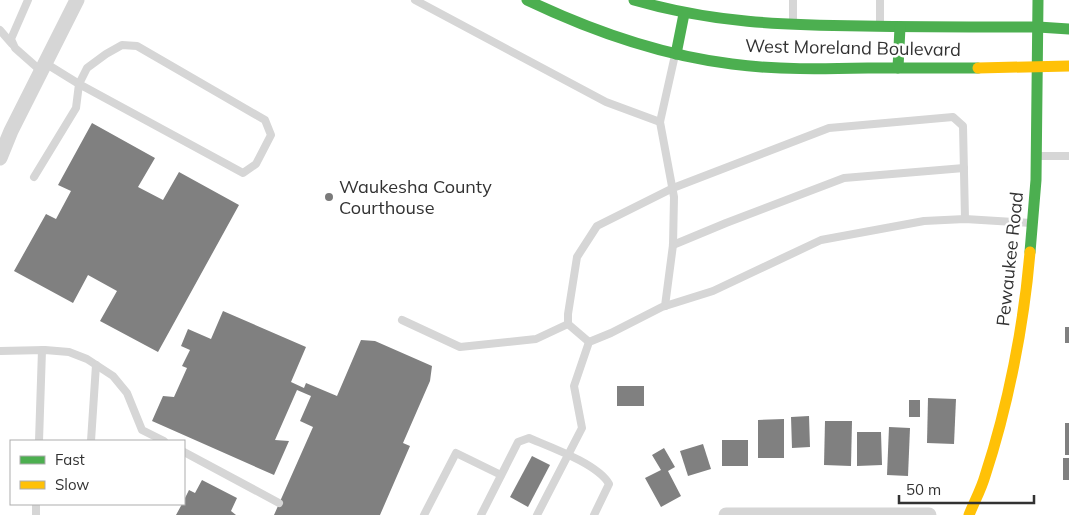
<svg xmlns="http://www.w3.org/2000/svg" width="1069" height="515" viewBox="0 0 1069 515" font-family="Mulish,sans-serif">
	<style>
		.building { fill: #808080 }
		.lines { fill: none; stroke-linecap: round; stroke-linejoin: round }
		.lane { stroke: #d6d6d6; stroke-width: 8 }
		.street { stroke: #d6d6d6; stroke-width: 15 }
		.fast { stroke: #4caf50; stroke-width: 11 }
		.slow { stroke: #ffc107; stroke-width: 11 }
		.poi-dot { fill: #7a7a7a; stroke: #fff; stroke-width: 2 }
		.labels { text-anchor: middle; stroke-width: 5; stroke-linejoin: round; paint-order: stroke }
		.street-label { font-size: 18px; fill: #323232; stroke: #fff }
		.poi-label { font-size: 18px; fill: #323232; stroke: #fff; text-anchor: start }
	</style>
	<rect width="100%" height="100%" fill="#fff"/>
	<g class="building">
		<path d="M92 123 155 158 138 187 163 200 179 172 239 205 158 352 100 321 117 291 88 275 73 303 14 271 46 214 56 219 71 191 58 185Z"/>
		<path d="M223 311 306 347 291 382 304 388 306 383 337 396 361 340 375 341 432 366 430 381 403 443 410 446 380 515H274L313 427 300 421 311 396 297 390 275 440 289 441 274 475 152 421 163 396 174 397 187 368 182 366 190 350 181 346 188 329 211 339Z"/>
		<rect x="1065" y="327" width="4" height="16"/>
		<rect x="617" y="386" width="27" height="20"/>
		<path d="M928 398 956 399 954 444 927 443Z"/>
		<rect x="909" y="400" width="11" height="17"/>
		<path d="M809 416 810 447 792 448 791 417Z"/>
		<path d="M784 419V458H758V420Z"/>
		<path d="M825 421H852L851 466 824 465Z"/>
		<rect x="1065" y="423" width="4" height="32"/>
		<path d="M889 427 910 428 908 476 887 475Z"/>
		<path d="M857 432H881L882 465 857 466Z"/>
		<rect x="722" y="440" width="26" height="26"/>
		<path d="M703 444 711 469 688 476 680 451Z"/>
		<path d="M664 448 675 467 668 471 681 496 661 507 645 478 661 470 652 455Z"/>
		<path d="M532 456 550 465 528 507 510 497Z"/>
		<rect x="1063" y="458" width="6" height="22"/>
		<path d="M202 480 237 498 231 511 236 515H176L182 504H184V500L189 490 195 493Z"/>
	</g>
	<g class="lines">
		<g class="lane">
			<path d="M28 0 11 39 15 48 41 71"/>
			<path d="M415 0 606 102 660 122"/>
			<path d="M793 0V23"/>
			<path d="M880 0V25"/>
			<path d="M0 30 12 44"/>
			<path d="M1038 156H1069"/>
			<path d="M34 177 76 108 79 84 243 173 256 164 271 135 265 120 137 46 122 45 106 54 87 68 79 84 45 63"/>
			<path d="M673 245 726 223 844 178 964 168"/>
			<path d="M665 306 673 245 674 197 660 122 675 55"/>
			<path d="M402 320 460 347 536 339 568 324"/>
			<path d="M589 342 568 324V314L577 257 597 226 673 188 829 128 953 117 963 126 965 219"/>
			<path d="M0 351 45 350 69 352 87 359 113 376 127 393 142 430 164 441"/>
			<path d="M39 441 42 350"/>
			<path d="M91 441 96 365"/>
			<path d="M184 452 279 503"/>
			<path d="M36 515V504"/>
			<path d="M424 515 456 453 501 475"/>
			<path d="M481 515 518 442 529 438C550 447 598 464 609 484L594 515"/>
			<path d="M537 515 582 428 574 386 589 342 611 333 662 307 713 291 821 240 924 221 965 219 1031 223"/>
		</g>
		<g class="street">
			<path d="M0 158 11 131 77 0"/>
			<path d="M726 515H929"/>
		</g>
		<g class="fast">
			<path d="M527 0C592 31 660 55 732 64 777 70 823 69 868 68 905 68 941 68 978 68"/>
			<path d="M634 0C712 23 783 25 863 26 921 27 980 27 1038 27L1069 29"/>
			<path d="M676 54 684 14"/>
			<path d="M898 68 900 27"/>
			<path d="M1030 252 1036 180 1038 0"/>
		</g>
		<g class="slow">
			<path d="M978 68 1069 66"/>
			<path d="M969 515C974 502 981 490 985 476 1008 406 1024 325 1030 252"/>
		</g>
	</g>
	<circle class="poi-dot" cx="329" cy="197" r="5"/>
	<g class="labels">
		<g class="street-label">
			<text transform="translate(853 48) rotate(1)" y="6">West Moreland Boulevard</text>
			<text transform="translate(1010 259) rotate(-84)" y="6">Pewaukee Road</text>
		</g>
		<g class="poi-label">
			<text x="339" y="193">Waukesha County<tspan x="339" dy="21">Courthouse</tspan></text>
		</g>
	</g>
	<rect x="10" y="440" width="175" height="65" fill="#ffffff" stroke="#adadad"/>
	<rect x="20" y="456" width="25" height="8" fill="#4caf50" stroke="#adadad"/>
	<text x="55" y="465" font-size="15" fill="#323232">Fast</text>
	<rect x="20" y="481" width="25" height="8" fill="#ffc107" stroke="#adadad"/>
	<text x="55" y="490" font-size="15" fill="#323232">Slow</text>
	<path d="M899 495v8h135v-8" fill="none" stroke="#323232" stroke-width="2.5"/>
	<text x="906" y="495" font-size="15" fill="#323232" stroke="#ffffff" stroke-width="4" paint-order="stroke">50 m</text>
</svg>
